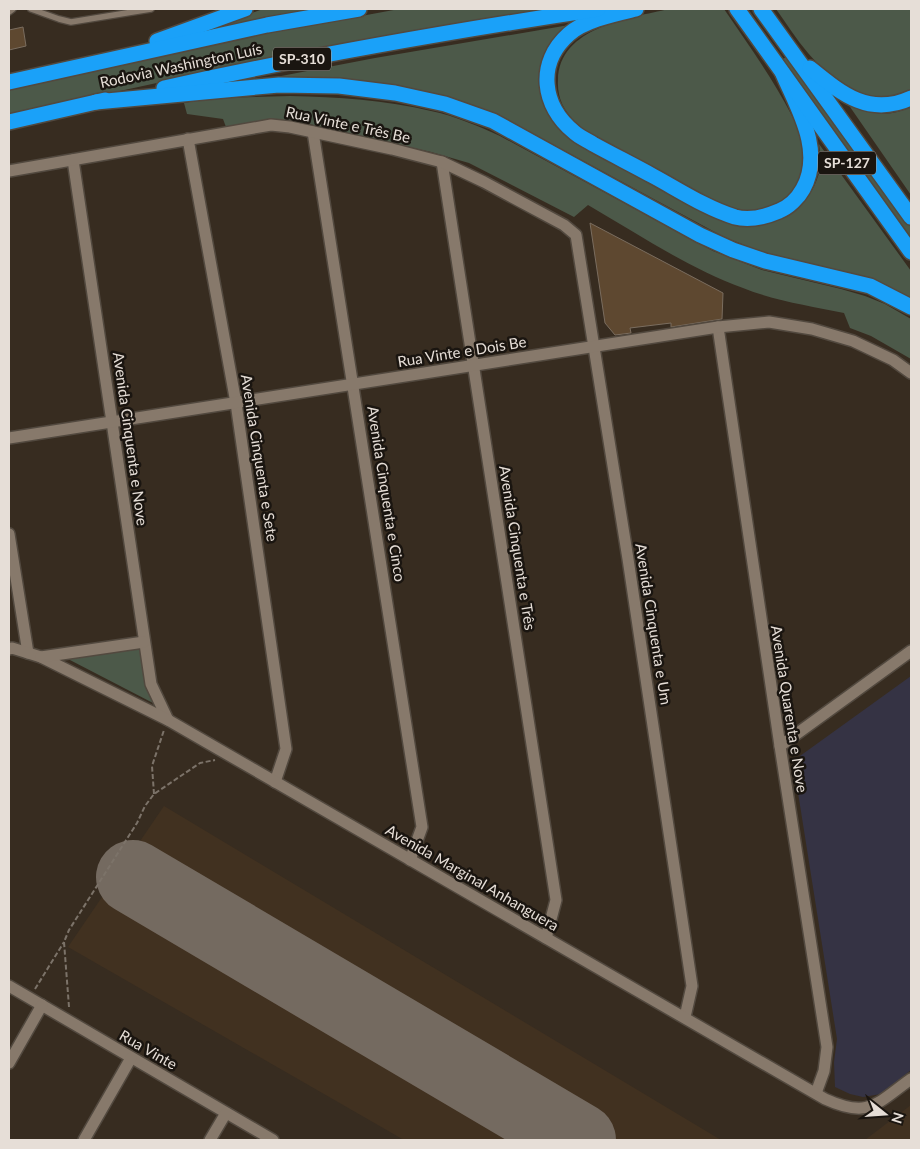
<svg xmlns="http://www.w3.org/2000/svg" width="920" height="1149" viewBox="0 0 920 1149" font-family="Lato,sans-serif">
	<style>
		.built { fill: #413120 }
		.industrial { fill: #353344 }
		.green { fill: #4c5949 }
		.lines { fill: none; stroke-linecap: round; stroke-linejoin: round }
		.runway { stroke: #746a60; stroke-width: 74 }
		.building { fill: #5e4830; stroke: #7a6d5f }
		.lane-casing { stroke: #52493f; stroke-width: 8 }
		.street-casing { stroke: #52493f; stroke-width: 14 }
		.highway-casing { stroke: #52493f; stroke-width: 18 }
		.path { stroke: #7c7369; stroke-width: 2; stroke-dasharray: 5 2.5; stroke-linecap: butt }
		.lane { stroke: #87796b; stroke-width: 5.5 }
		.street { stroke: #87796b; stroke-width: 11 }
		.highway { stroke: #1aa1f9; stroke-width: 15 }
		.labels { text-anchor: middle; stroke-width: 5; stroke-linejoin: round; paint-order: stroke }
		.shield { fill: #1a1510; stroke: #a9a29b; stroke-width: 1 }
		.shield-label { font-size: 14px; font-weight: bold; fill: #e6ded7 }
		.street-label { font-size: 15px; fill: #e6ded7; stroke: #1a1510 }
	</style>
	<rect width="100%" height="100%" fill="#372c20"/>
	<g class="built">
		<path d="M164 806 721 1140H404L68 947Z"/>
		<path d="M911 1105V1140H865Z"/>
	</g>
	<path class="industrial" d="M911 676V1070L881 1094 863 1097 850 1094 835 1087 834 1062 837 1039 793 761Z"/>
	<g class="green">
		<path d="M263 9H320L197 32Z"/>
		<path d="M399 9H557L267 59 9 115V89L264 34Z"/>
		<path d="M669 9H724C747 43 772 77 791 114 797 126 804 139 805 153 808 186 775 216 742 211 737 211 732 208 728 206 700 197 676 181 650 168 626 154 596 143 576 123 563 110 557 97 558 80 559 27 630 18 669 9Z"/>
		<path d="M776 9H911V90C902 95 889 100 878 99 856 97 822 70 808 53 796 39 786 23 776 9Z"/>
		<path d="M575 24 552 46 554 118 700 209C714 216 728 225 743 226 782 229 816 202 821 163 821 157 820 150 819 144L911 271V298L875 281 772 256 724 237 526 130C497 116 468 103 437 94 416 89 393 87 372 85 340 81 308 79 276 77L375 58Z"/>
		<path d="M788 56 911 226V241L781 60Z"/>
		<path d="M290 96C337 97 386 100 431 111 455 116 478 126 500 136L713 251 762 270 841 289 865 296 885 304 911 319V359L871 336 850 328 844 313C810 306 775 301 743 288 688 268 638 234 588 205L574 217 469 163 431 152 305 123 273 122 226 127 223 119 187 114 184 103 213 98Z"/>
		<path d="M848 104C872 114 887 118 911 107V195Z"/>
		<path d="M142 646 153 703 68 659Z"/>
	</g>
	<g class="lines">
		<path class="runway" d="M133 877 579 1140"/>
	</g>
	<g class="building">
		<path d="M23 27 26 46 9 50V30Z"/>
		<path d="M590 223 723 293 722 319 671 327V323L630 328 631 333 615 335 605 323Z"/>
	</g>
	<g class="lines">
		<g class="lane-casing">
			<g id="lane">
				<path d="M31 9 59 19 71 22 151 9"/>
				<path d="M9 12 13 9"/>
			</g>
		</g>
		<g class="street-casing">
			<g id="street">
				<path d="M313 132 422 827 410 860"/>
				<path d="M188 139 236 403 286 749 275 782"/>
				<path d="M73 160 151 684 168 720"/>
				<path d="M442 162 556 900 546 938"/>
				<path d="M9 171 271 125 290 127 392 149 442 162 484 182 564 225 576 235 628 559 692 986 685 1017"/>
				<path d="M718 327 780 746 827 1047 824 1071 816 1093"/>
				<path d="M9 438 718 327 769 322 812 329 853 341 893 360 911 373"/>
				<path d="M9 534 28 653"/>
				<path d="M9 649 12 648 41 657 168 720 825 1099C869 1119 876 1104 911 1079"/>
				<path d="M41 657 144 642"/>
				<path d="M780 746 911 651"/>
				<path d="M9 986 273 1140"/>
				<path d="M9 1063 42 1005"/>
				<path d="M84 1140 131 1058"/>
				<path d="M210 1140 226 1113"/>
			</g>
		</g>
		<g class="highway-casing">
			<g id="highway">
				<path d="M636 9C615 14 585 20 569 34 536 63 542 106 574 132 579 137 587 140 593 144 613 155 633 165 653 176 679 190 706 208 735 217 750 221 765 217 779 211 789 207 798 198 803 189 824 151 798 109 783 74"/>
				<path d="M737 9 911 252"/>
				<path d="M761 9 911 217"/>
				<path d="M157 41 245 9"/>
				<path d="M810 68C842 94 869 117 911 98"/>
				<path d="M9 82 267 25 359 9"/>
				<path d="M164 88C308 56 452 31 598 9"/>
				<path d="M96 102 279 85 339 86 395 93 445 104 493 121 700 235 733 250 765 261 870 286 911 307"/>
				<path d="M9 122 105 100"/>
			</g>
		</g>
		<g class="path">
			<path d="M154 794 152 766 164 730"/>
			<path d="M35 989 64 942"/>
			<path d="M69 1007 64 942 69 930 137 823 145 806 154 794 200 763 215 760"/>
		</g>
		<use href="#lane" class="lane"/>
		<use href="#street" class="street"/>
		<use href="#highway" class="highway"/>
	</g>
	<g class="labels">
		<g class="shield">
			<rect x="273" y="47.5" width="58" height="23" rx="4"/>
			<rect x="818" y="151.5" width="58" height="23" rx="4"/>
		</g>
		<g class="shield-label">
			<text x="302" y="64">SP-310</text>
			<text x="847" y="168">SP-127</text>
		</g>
		<g class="street-label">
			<text transform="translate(181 66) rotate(-12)" y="5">Rodovia Washington Luís</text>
			<text transform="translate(348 125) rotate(12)" y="5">Rua Vinte e Três Be</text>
			<text transform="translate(462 352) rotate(-9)" y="5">Rua Vinte e Dois Be</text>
			<text transform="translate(130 439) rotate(82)" y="5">Avenida Cinquenta e Nove</text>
			<text transform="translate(259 458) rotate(81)" y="5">Avenida Cinquenta e Sete</text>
			<text transform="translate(386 494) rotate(81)" y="5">Avenida Cinquenta e Cinco</text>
			<text transform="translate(517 548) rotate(81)" y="5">Avenida Cinquenta e Três</text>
			<text transform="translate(653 624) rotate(81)" y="5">Avenida Cinquenta e Um</text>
			<text transform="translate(789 709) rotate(81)" y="5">Avenida Quarenta e Nove</text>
			<text transform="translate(472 878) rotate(30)" y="5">Avenida Marginal Anhanguera</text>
			<text transform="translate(148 1050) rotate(30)" y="5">Rua Vinte</text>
		</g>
	</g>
	<rect width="920" height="1149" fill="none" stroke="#e6ded7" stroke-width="20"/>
	<g transform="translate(885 1114) rotate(107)" stroke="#1a1510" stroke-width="4" paint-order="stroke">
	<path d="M0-4L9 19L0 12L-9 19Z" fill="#e6ded7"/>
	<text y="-8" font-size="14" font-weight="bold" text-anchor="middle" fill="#e6ded7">N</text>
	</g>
</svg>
